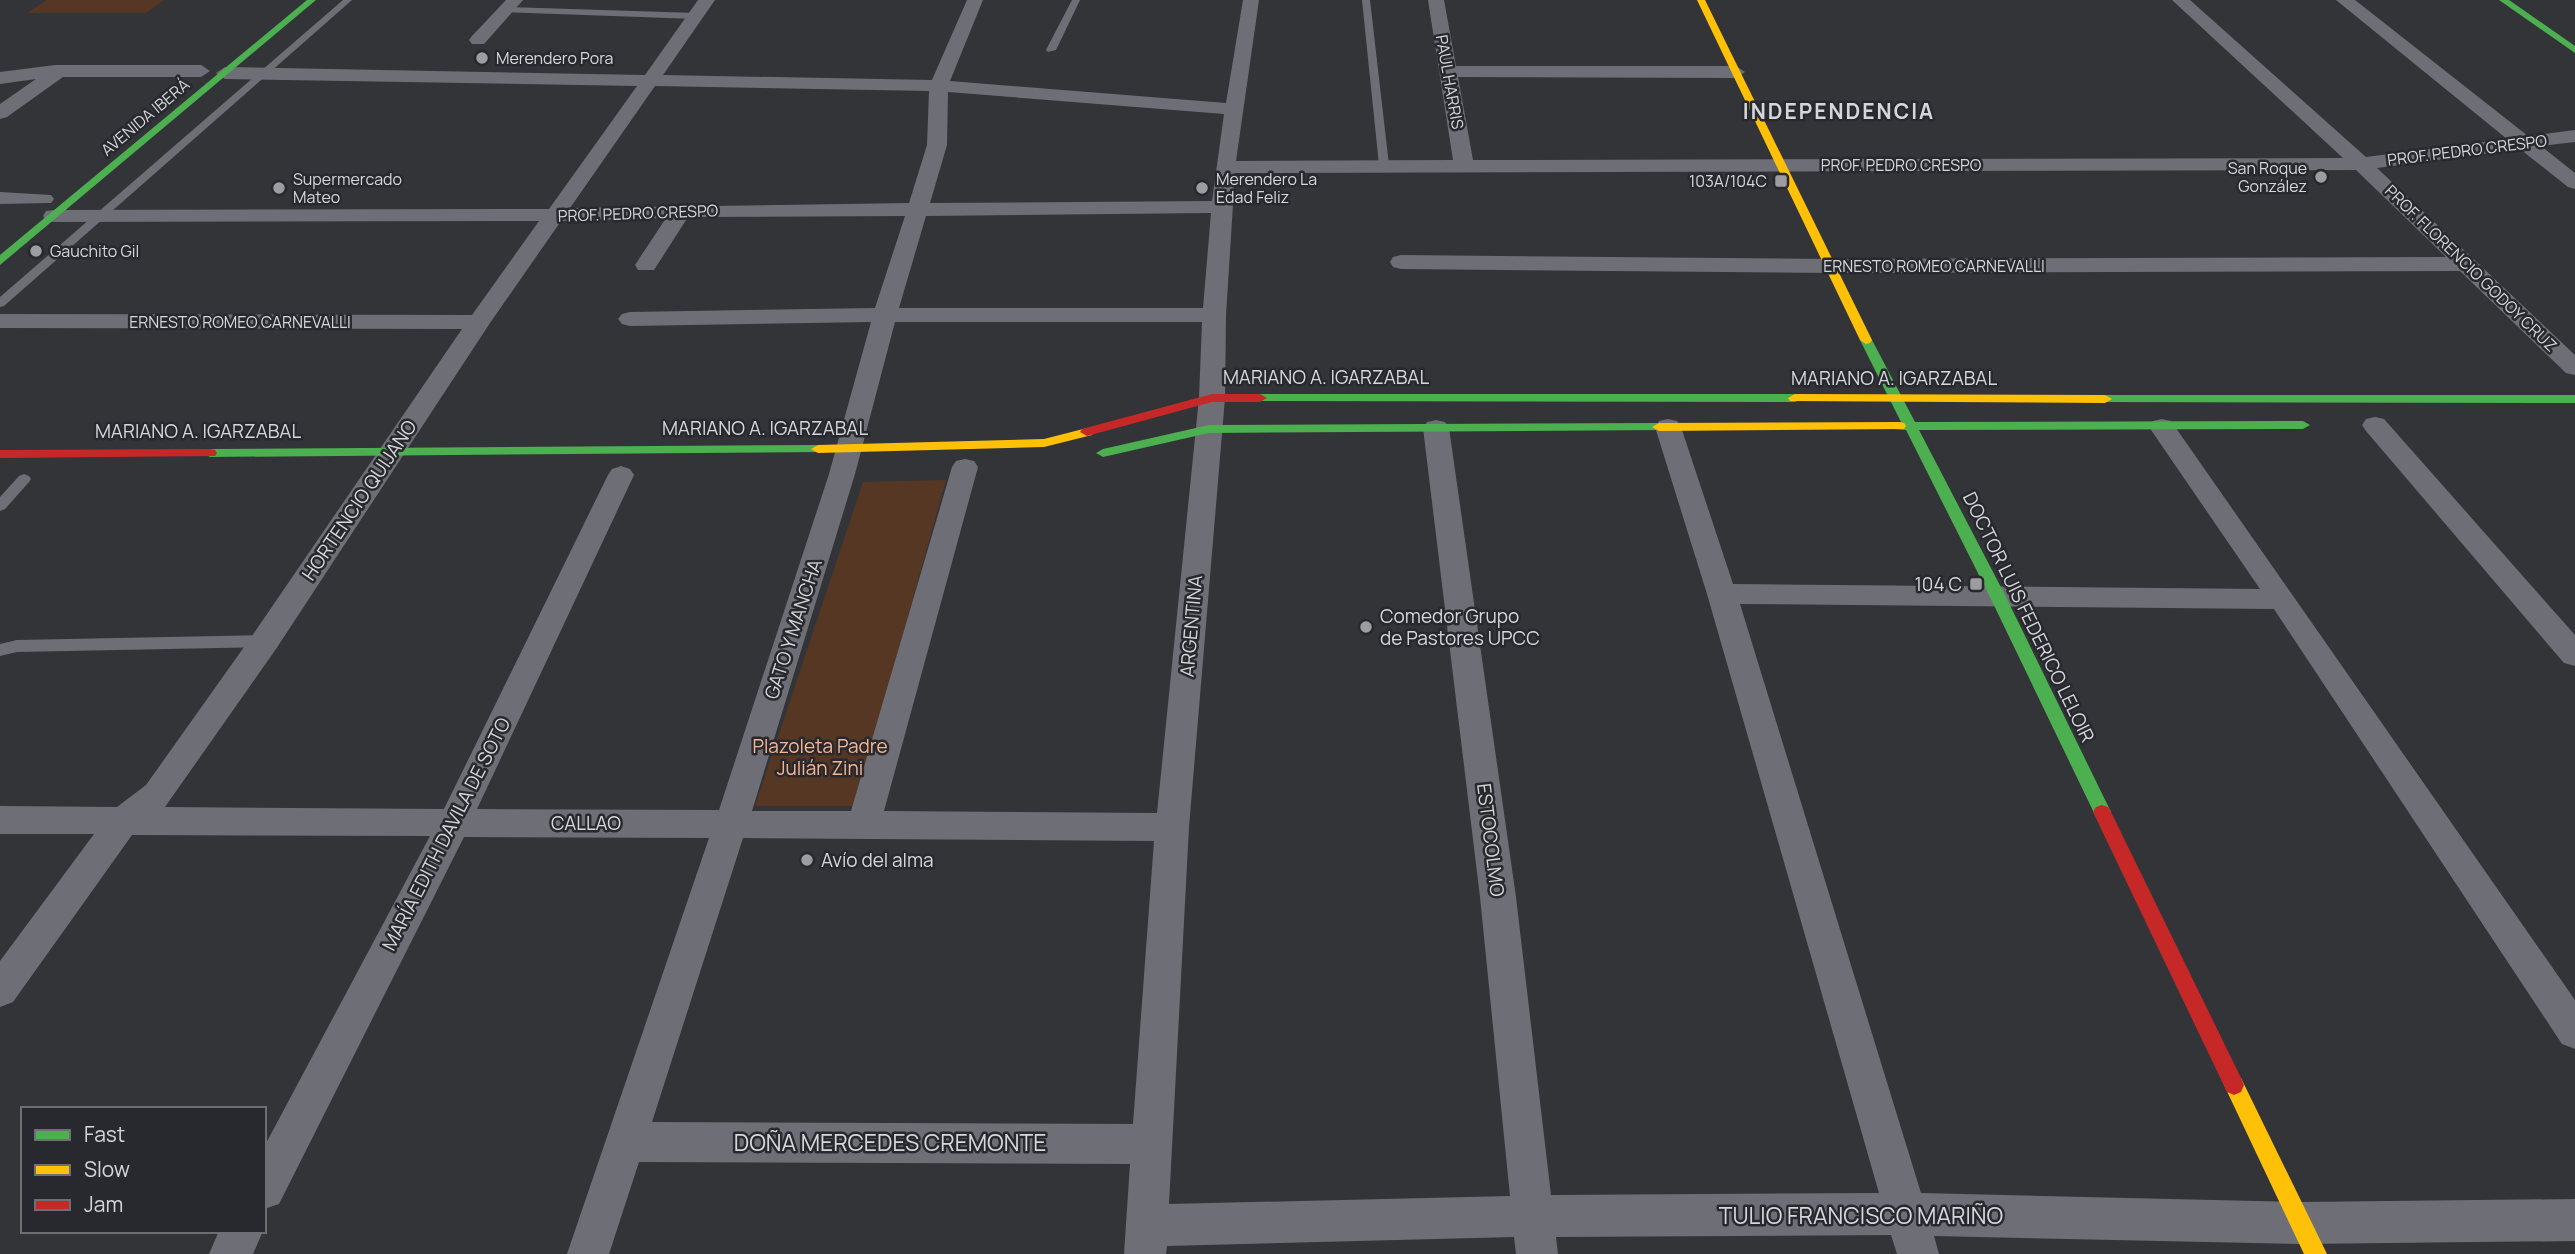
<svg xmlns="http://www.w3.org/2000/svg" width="2575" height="1254" viewBox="0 0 2575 1254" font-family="Manrope,sans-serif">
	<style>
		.green { fill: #553724 }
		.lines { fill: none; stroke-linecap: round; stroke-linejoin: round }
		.lane { fill: #6e6f76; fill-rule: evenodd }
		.street { fill: #6e6f76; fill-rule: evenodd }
		.fast { fill: #4caf50; fill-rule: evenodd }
		.slow { fill: #ffc107; fill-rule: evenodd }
		.jam { fill: #c62828; fill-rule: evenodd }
		.poi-dot { fill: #9d9da1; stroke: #28292e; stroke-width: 2.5 }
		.labels { text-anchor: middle; stroke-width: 5; stroke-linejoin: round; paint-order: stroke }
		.far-poi-label { font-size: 16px; fill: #d6d6da; stroke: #28292e; text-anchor: start }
		.far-street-label { font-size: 16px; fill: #d6d6da; stroke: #28292e }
		.street-label { font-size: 19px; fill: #d6d6da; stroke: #28292e }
		.poi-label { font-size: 19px; fill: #d6d6da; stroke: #28292e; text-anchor: start }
		.park-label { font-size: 19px; fill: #f7b48d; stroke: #28292e }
		.far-district-label { font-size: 21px; font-weight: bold; letter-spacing: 2px; fill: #d6d6da; stroke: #28292e }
		.near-street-label { font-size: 23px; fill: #d6d6da; stroke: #28292e }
	</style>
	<rect width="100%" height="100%" fill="#333438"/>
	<g class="green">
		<path d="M47 0H164L146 13H27Z"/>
		<path d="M946 480 855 806H755L863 482Z"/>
	</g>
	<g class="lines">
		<g class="lane">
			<path d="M343 0H352L4 306 0 307V297Z"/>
			<path d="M1072 0H1080L1056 50 1048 52 1046 50Z"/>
			<path d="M1362 0H1370L1389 165 1384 168 1379 165Z"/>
			<path d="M506 7 696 13 701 16 696 19 503 12V8Z"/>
			<path d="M24 474 29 476 31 479 29 482 5 509 0 511V497L19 476Z"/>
			<path d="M265 635 273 641 265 647 17 652 0 656V644L17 640Z"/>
		</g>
		<g class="street">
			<path d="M506 0H523L484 44H472L469 40 472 36Z"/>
			<path d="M698 0H715L663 75 932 80 967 0H983L950 81 1226 103 1243 0H1259L1236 161 1453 160 1428 0H1444L1456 66H1736L1745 72 1736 78 1458 77 1473 160 2343 158 2172 0H2190L2366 157 2507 139 2336 0H2355L2528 136 2575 130V142L2541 146 2575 173V189L2568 187 2520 149 2377 168 2575 355V375L2566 373 2460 271 1832 273 1401 269 1393 267 1390 262 1393 257 1401 255 1832 259 2446 257 2356 170 1235 173 1226 315 1225 398 1189 827 1169 1204 1510 1196 1480 897 1423 428 1427 422 1436 420 1445 422 1449 428 1516 897 1551 1195 1879 1193 1707 594 1655 427 1659 421 1668 419 1677 421 1681 427 1733 584 2260 589 2149 427 2153 421 2162 419 2171 421 2575 1000V1049L2562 1044 2274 609 1740 604 1921 1193 2301 1202 2575 1199V1241L2301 1244 1934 1236 1939 1254H1897L1891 1235 1556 1237 1558 1254H1516L1514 1237 1167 1246 1166 1254H1124L1130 1164 639 1162 609 1254H567L709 838 464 837 279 1204 264 1209V1147L430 836 132 835 13 1002 0 1007V961L94 834H0V806L117 807 146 785 254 633 462 329 0 328V314L472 315 539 221 54 222 46 221 43 216 46 211 54 210 549 209 637 86 225 79 216 73 225 67 645 75ZM655 86 929 91 927 145 909 203 570 208ZM948 92 1224 114 1212 201 930 203 947 145ZM1211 213 1203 308H899L926 216ZM905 216 875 308 630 312 622 314 618 319 622 324 630 326 871 322 829 474 719 810 477 809 634 475 630 469 621 466 612 469 608 475 444 809 165 807 276 649 490 323 561 221 666 218 635 265 638 270H654L688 217ZM895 322H1202L1199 398 1157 813 884 811 978 467 974 461 965 459 956 461 952 467 851 811H752L855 474ZM743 838 1154 841 1133 1124 652 1122Z"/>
			<path d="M55 65H201L210 71 201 77H63L7 117 0 119V104L36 79 0 84V72Z"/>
			<path d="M0 192 51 195 54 199 51 203 0 204Z"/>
			<path d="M2375 417 2384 419 2575 635V666L2564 663 2366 431 2362 425 2366 419Z"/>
			<path d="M219 1231H263L253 1254H209Z"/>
		</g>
		<g class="fast">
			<path d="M307 0H316L0 265V255Z"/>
			<path d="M2499 0H2509L2575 46V53Z"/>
			<path d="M1866 336 1872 340 1915 422 2303 421 2310 425 2303 429 1919 430 2005 595 2111 812 2108 817 2102 819 2096 817 1989 595 1906 430 1894 429 1892 426 1901 422 1860 340Z"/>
			<path d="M1260 394H1795L1802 398 1795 402 1255 401 1253 398Z"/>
			<path d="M2105 395H2575V403L2100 402 2098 399Z"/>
			<path d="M1659 423 1664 424 1666 427 1664 430 1209 433 1103 457 1096 453 1103 449 1209 425Z"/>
			<path d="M818 445 825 449 823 452 210 457 203 453 210 449Z"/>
		</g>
		<g class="slow">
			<path d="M1697 0H1705L1872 340 1870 343 1866 344 1860 340Z"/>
			<path d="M1795 394 2105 395 2112 399 2105 403 1790 401 1788 398Z"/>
			<path d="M1899 422 1904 423 1906 426 1904 429 1659 431 1652 427 1659 423Z"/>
			<path d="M1087 428 1094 432 1092 435 1044 447 818 453 811 449 818 445 1044 439Z"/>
			<path d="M2234 1075 2241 1078 2327 1254H2304L2224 1085 2227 1078Z"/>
		</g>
		<g class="jam">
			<path d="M1212 394H1260L1267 398 1260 402H1212L1087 436 1080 432 1082 429Z"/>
			<path d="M210 449 215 450 217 453 215 456 0 458V450Z"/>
			<path d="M2102 805 2108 807 2111 812 2241 1078 2244 1085 2241 1092 2234 1095 2227 1092 2093 812 2096 807Z"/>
		</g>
	</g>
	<g class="poi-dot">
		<circle cx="482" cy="58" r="7"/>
		<circle cx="2321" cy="177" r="7"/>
		<rect x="1774" y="174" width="14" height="14" rx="3.5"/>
		<circle cx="279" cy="188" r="7"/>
		<circle cx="1202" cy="188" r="7"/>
		<circle cx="36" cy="251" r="7"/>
		<rect x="1969" y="577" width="14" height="14" rx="3.5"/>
		<circle cx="1366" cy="627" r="7"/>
		<circle cx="807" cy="860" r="7"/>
	</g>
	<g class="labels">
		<g class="far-poi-label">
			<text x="496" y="64">Merendero Pora</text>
			<text x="2307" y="174" text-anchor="end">San Roque<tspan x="2307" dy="18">González</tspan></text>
			<text x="293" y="185">Supermercado<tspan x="293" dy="18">Mateo</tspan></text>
			<text x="1216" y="185">Merendero La<tspan x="1216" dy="18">Edad Feliz</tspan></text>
			<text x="1767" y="187" text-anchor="end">103A/104C</text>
			<text x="50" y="257">Gauchito Gil</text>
		</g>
		<g class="far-street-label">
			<text transform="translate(1450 82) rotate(80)" y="6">PAUL HARRIS</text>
			<text transform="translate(145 117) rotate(-40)" y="6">AVENIDA IBERÁ</text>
			<text transform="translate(2467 150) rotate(-7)" y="6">PROF. PEDRO CRESPO</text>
			<text x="1901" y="171">PROF. PEDRO CRESPO</text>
			<text transform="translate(638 213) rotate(-2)" y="6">PROF. PEDRO CRESPO</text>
			<text x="1934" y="272">ERNESTO ROMEO CARNEVALLI</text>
			<text transform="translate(2471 268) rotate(44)" y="6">PROF. FLORENCIO GODOY CRUZ</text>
			<text x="240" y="328">ERNESTO ROMEO CARNEVALLI</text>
		</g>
		<g class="street-label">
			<text x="1326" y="384">MARIANO A. IGARZABAL</text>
			<text x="1894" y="385">MARIANO A. IGARZABAL</text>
			<text x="765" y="435">MARIANO A. IGARZABAL</text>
			<text x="198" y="438">MARIANO A. IGARZABAL</text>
			<text transform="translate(359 500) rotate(-56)" y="7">HORTENCIO QUIJANO</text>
			<text transform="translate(2029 617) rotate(64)" y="7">DOCTOR LUIS FEDERICO LELOIR</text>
			<text transform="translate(1191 626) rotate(-85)" y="7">ARGENTINA</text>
			<text transform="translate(793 629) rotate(-72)" y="7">GATO Y MANCHA</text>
			<text x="586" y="830">CALLAO</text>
			<text transform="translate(446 834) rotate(-63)" y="7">MARÍA EDITH DAVILA DE SOTO</text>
			<text transform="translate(1491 840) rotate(83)" y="7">ESTOCOLMO</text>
		</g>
		<g class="poi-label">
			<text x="1962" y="591" text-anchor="end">104 C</text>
			<text x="1380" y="623">Comedor Grupo<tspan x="1380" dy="22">de Pastores UPCC</tspan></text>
			<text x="821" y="867">Avío del alma</text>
		</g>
		<g class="park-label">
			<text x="820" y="753">Plazoleta Padre<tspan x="820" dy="22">Julián Zini</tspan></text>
		</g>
		<g class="far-district-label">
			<text x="1839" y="119">INDEPENDENCIA</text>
		</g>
		<g class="near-street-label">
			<text x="890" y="1151">DOÑA MERCEDES CREMONTE</text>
			<text x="1861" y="1224">TULIO FRANCISCO MARIÑO</text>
		</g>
	</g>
	<rect x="21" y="1107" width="245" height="126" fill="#28292e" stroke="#6e6e73" stroke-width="2"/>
	<rect x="35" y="1130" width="35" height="10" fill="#4caf50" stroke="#6e6e73" stroke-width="2"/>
	<text x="84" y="1142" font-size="21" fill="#d6d6da">Fast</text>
	<rect x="35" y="1165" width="35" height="10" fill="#ffc107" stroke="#6e6e73" stroke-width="2"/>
	<text x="84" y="1177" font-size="21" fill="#d6d6da">Slow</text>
	<rect x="35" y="1200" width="35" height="10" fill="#c62828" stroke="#6e6e73" stroke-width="2"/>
	<text x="84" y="1212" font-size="21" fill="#d6d6da">Jam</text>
</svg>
